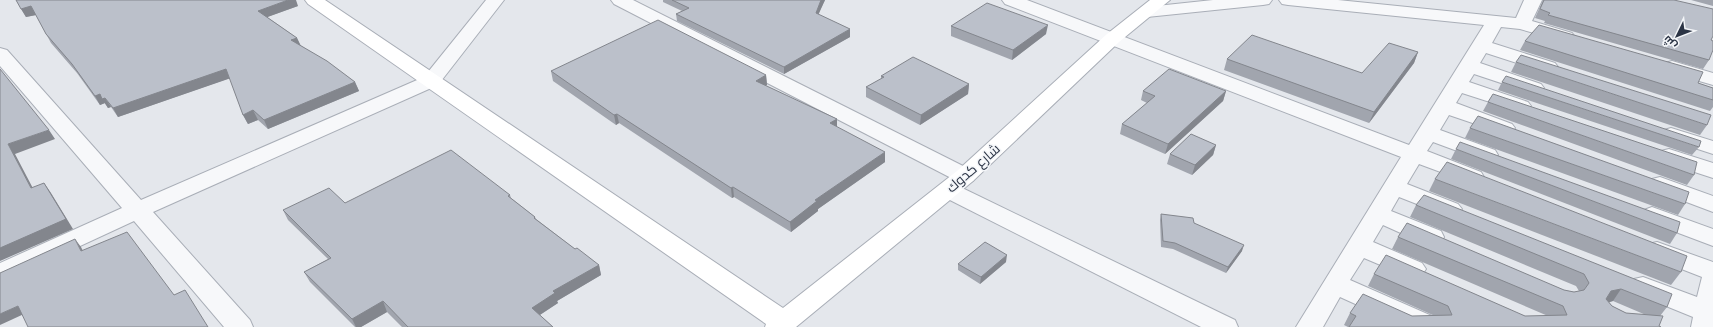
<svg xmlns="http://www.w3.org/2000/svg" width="1713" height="327" viewBox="0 0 1713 327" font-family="Lato,Cairo,sans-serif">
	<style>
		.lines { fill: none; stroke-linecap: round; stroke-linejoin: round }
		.street-casing { stroke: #a9aeb7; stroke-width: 2 }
		.secondary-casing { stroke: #a9aeb7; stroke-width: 2 }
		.street { fill: #f7f8fa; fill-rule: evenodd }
		.secondary { fill: #fff; fill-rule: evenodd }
		.wall { fill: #a1a5ae; fill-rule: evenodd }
		.shaded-wall { fill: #83868d }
		.building { fill: #bbc0ca; stroke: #83868d }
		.labels { text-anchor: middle; stroke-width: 3; stroke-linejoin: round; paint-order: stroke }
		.street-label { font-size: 14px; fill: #2b3445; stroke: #f4f6f9 }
	</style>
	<rect width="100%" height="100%" fill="#e4e7ec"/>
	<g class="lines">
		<g class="street-casing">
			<g id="street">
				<path d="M486 0H504L438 85 153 212 250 320 253 327H224L134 221 9 279 0 282V263L122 208 0 66V48L7 50 141 200 424 77Z"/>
				<path d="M611 0H633L973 171 976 176 973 181 965 183 957 181 614 4Z"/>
				<path d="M1002 0H1027L1409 145 1484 25 1288 5 1282 4 1279 0H1338L1516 18 1524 0H1542L1532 21 1572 33 1575 37 1572 41 1566 42 1520 29 1501 27 1492 43 1555 63 1558 67 1555 71 1548 73 1486 53 1480 63 1541 84 1544 88 1541 92 1534 94 1474 74 1469 82 1528 102 1531 106 1528 110 1521 112 1462 93 1456 103 1512 124 1515 128 1512 132 1505 134 1449 115 1440 130 1495 150 1498 155 1495 160 1487 162 1433 142 1427 151 1481 172 1484 177 1481 182 1473 184 1419 164 1407 184 1458 204 1462 209 1458 214 1450 217 1399 197 1391 211 1441 231 1444 237 1441 243 1432 245 1423 243 1383 225 1373 242 1422 263 1426 269 1422 275 1413 278 1404 275 1364 258 1350 280 1441 320 1444 327H1406L1340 297 1323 327H1296L1401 157 1005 4Z"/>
				<path d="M1213 0H1272L1269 4 1263 5 1147 17 1141 16 1138 12 1141 8 1147 7Z"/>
				<path d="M1672 61 1713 73V85L1665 71 1662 67 1665 63Z"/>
				<path d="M1671 128 1713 141V154L1664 138 1660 134 1664 130Z"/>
				<path d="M1669 149 1713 163V178L1661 161 1658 156 1661 151Z"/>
				<path d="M1660 177 1713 196V212L1652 189 1649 184 1652 179Z"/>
				<path d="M948 183 956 185 1235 320 1238 327H1201L940 195 937 190 940 185Z"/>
				<path d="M1652 207 1713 229V246L1644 220 1640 215 1644 210Z"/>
				<path d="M1657 242 1713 262V327H1691L1693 317 1634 293 1630 286 1634 279 1643 277 1697 297 1702 277 1648 256 1645 250 1648 244Z"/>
			</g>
		</g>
		<g class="secondary-casing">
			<path id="secondary" d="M305 0H325L783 308 957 171 1107 34 1150 0H1170L1119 42 973 181 796 327H765L766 324 308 4Z"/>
		</g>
		<use href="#street" class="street"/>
		<use href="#secondary" class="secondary"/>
	</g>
	<g class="wall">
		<path d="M16 0 298 6 267 17 297 38 300 45 355 82 359 91 268 129 258 120 248 124 243 115 230 78 118 117 111 107 108 108 105 103 100 105 77 73 51 43 36 15 26 17Z"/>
		<path d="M663 0H825L818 14 850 37 784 74 677 21 676 14 682 11 663 2Z"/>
		<path d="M1543 0H1674L1711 40 1709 60 1703 69 1544 23 1545 21 1535 18Z"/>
		<path d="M1691 0H1713V6Z"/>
		<path d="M951 26 1046 34 1012 60 951 36Z"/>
		<path d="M1525 41 1698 83 1713 88V107L1710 111 1520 50Z"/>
		<path d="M1418 52 1414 63 1369 123 1224 70 1227 59 1362 73Z"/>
		<path d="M1516 62 1707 125 1700 135 1511 72Z"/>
		<path d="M551 71 766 75 767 85 765 86 837 119V127L885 162 818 209V211L791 232 734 197 732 198 619 123 616 125 553 81Z"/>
		<path d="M881 76 969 84 968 94 920 125 866 97V87L881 79Z"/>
		<path d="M1502 82 1699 147 1692 155 1498 90Z"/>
		<path d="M1143 91H1226L1223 101 1165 154 1120 134 1122 124 1147 103 1141 100Z"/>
		<path d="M1488 102 1694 175 1687 185 1483 111Z"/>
		<path d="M1470 128 1685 204 1678 215 1465 138Z"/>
		<path d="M1216 145 1213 155 1192 175 1167 164 1170 154Z"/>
		<path d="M1456 149 1677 233 1670 244 1451 159Z"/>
		<path d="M1435 179 1681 272 1671 285 1429 191Z"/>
		<path d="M510 195 511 198 535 217 536 219 575 249 599 265 601 275 557 301 558 303 540 315 553 327H402L387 312 361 327H355L310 282 304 272 328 259 288 220 283 210 345 203Z"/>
		<path d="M1416 205 1667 307 1660 316 1348 327 1344 325 1350 313 1412 316H1435L1368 286 1374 274 1525 316H1548L1392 249 1398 237 1564 290 1574 292 1579 291 1576 286 1410 217ZM1613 301 1646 315 1626 313 1612 306 1609 302Z"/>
		<path d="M1161 214 1194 223 1242 251 1226 273 1173 249 1161 247 1160 220Z"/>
		<path d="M1006 262 980 284 958 270V264Z"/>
	</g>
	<g class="shaded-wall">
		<path d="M288 0H296L298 6 262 19 258 11Z"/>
		<path d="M821 0H825L816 20V13Z"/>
		<path d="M31 6 36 15 26 17 21 9Z"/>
		<path d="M1048 25 1046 34 1012 60 1013 50Z"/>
		<path d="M850 29V37L784 74V67Z"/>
		<path d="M297 38 301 46 291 40Z"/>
		<path d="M1418 52 1414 63 1369 123 1374 112Z"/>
		<path d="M226 69 231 78 118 117 113 108Z"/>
		<path d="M766 75 767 85 756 91V81Z"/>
		<path d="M355 82 359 91 268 129 264 120Z"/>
		<path d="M969 84 968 94 920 125 921 115Z"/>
		<path d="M1226 91 1223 101 1165 154 1168 144Z"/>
		<path d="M100 94 105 103 100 105 95 96Z"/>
		<path d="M105 98 111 107 108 108 102 99Z"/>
		<path d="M253 110 258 120 248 124 243 115Z"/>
		<path d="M617 114 619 123 616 125 614 115Z"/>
		<path d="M837 119V129L830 123Z"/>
		<path d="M49 130 55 139 15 154 38 198 31 188 8 144Z"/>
		<path d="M1216 145 1213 155 1192 175 1195 165Z"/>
		<path d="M885 152V162L818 209V211L791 232 790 222 815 200Z"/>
		<path d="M44 183 51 193 73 229 0 261V248Z"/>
		<path d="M733 187 734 197 732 198 731 188Z"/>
		<path d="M75 239 81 247 87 259 81 251Z"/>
		<path d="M1244 245 1242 251 1226 273 1228 267Z"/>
		<path d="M1007 255 1006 262 980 284 981 277Z"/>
		<path d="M599 265 601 275 557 301 558 303 535 318 532 308 553 291Z"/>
		<path d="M1621 289 1613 301 1603 304 1611 291Z"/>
		<path d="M383 301 387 312 361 327H356L352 319Z"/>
		<path d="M18 306 24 314 0 325V314Z"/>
	</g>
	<g class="building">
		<path d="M16 0H288L258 11 297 38 291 40 327 61 355 82 264 120 253 110 243 115 226 69 113 108 105 98 102 99 100 94 95 96 72 64 46 34 31 6 21 9Z"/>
		<path d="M672 0H821L816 13 850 29 784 67 676 14 689 8Z"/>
		<path d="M1544 0H1674L1713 9V36L1711 40 1713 41V50L1709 60 1548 15 1550 13 1540 9Z"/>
		<path d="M987 3 1048 25 1013 50 951 26Z"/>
		<path d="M658 20 766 75 756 81 837 119 830 123 885 152 815 200 817 201 790 222 733 187 731 188 617 114 614 115 551 71Z"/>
		<path d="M1539 25 1703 72 1698 83 1713 88V100L1525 41Z"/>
		<path d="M1252 35 1362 73 1389 43 1418 52 1374 112 1227 59Z"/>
		<path d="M1521 55 1711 115 1707 125 1516 62Z"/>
		<path d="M913 57 969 84 921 115 866 87 884 77 881 76Z"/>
		<path d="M0 69 49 130 8 144 31 188 44 183 66 219 0 248Z"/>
		<path d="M1169 69 1226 91 1168 144 1122 124 1155 96 1143 91Z"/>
		<path d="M1506 76 1701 141 1699 147 1502 82Z"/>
		<path d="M1493 94 1697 162 1694 175 1488 102Z"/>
		<path d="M1478 116 1689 192 1685 204 1470 128Z"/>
		<path d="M1191 134 1216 145 1195 165 1170 154Z"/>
		<path d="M1460 142 1680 222 1677 233 1456 149Z"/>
		<path d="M451 150 510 195 508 196 535 217 534 218 575 249 577 248 599 265 553 291 555 293 532 308 553 327H408L383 301 352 319 304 272 331 258 283 210 329 188 345 203Z"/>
		<path d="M1447 162 1687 256 1681 272 1435 179Z"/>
		<path d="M1424 195 1672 294 1667 307 1621 289 1611 291 1606 299 1612 306 1626 313 1663 316 1659 326 1661 327H1349L1356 316 1350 313 1363 294 1412 316 1452 315 1448 306 1374 274 1386 255 1525 316 1567 315 1563 306 1398 237 1407 223 1564 290 1574 292 1584 290 1589 283 1584 274 1416 205Z"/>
		<path d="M1161 214 1193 218 1194 223 1244 245 1228 267 1175 243 1163 241Z"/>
		<path d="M127 232 174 295 185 290 208 327H28L18 306 0 314V273L75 239 81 251Z"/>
		<path d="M985 242 1007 255 981 277 958 264Z"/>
	</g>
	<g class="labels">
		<g class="street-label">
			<text transform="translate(973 168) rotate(-41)" y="5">شارع كدوك</text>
		</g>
	</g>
	<g transform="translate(1677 36) rotate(227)" stroke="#f4f6f9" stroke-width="3" paint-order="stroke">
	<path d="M0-3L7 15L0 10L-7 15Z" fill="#2b3445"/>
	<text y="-6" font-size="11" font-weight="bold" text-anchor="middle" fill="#2b3445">ش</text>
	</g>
</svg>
